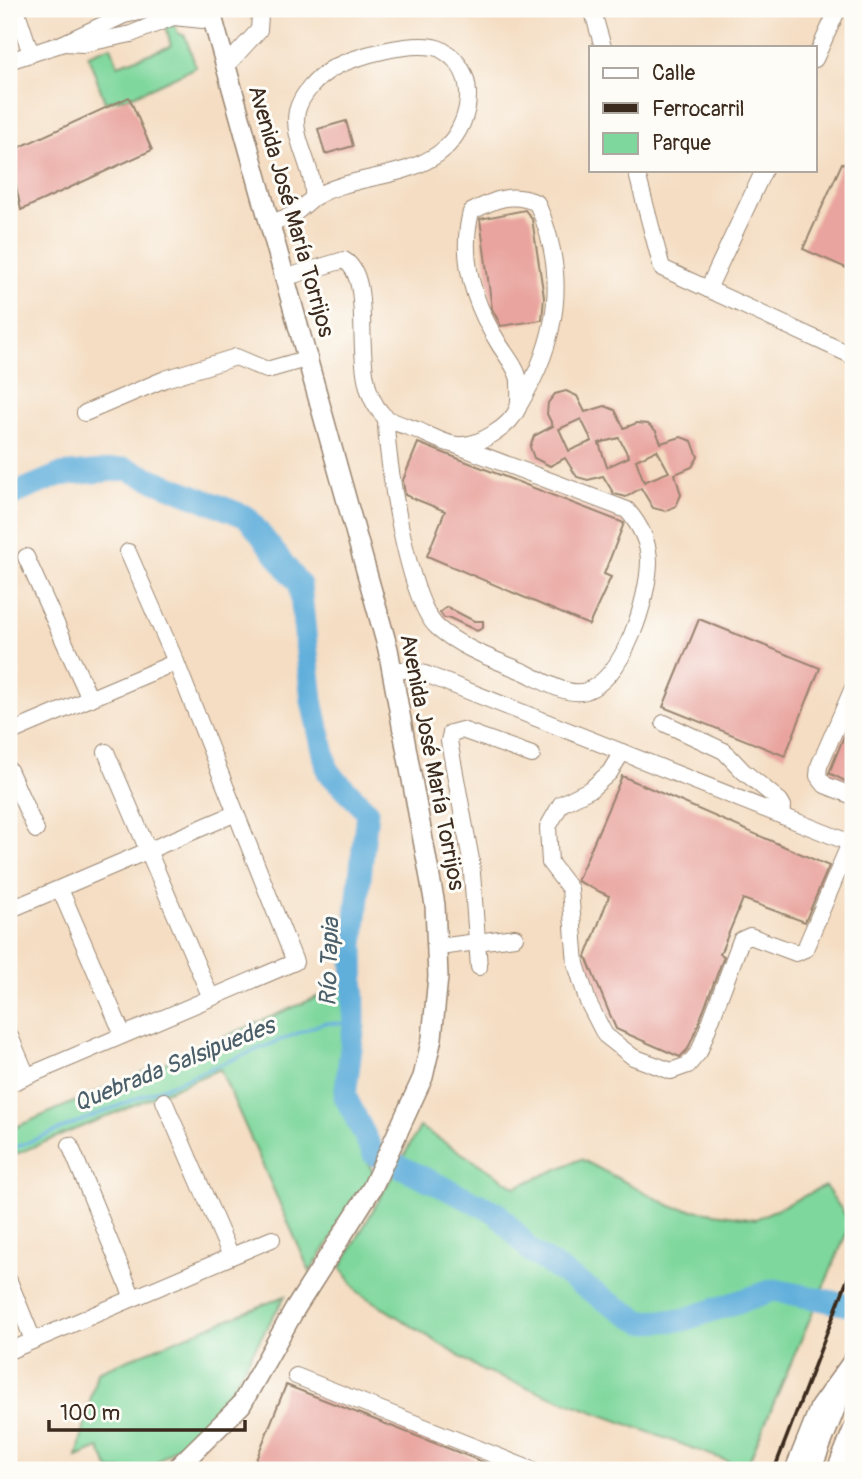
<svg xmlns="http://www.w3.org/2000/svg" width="862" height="1479" viewBox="0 0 862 1479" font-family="Pangolin,sans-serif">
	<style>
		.green { fill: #7ed79c; stroke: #5c805d; stroke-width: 2 }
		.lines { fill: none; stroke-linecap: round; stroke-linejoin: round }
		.stream { stroke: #61afdb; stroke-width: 3.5 }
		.river { stroke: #61afdb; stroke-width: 23 }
		.building { fill: #e9a49f; fill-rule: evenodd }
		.minor-casing { stroke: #988470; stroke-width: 18 }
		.major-casing { stroke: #988470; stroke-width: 22 }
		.minor { stroke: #fff; stroke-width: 16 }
		.major { stroke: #fff; stroke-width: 19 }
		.rail { stroke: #3b2a1e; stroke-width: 3.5 }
		.labels { text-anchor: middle; stroke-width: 6; stroke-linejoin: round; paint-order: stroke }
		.street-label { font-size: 23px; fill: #3b2a1e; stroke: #fdfcf7 }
		.water-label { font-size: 24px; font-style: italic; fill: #4a5f6a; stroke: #fdfcf7 }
	</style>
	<rect width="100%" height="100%" fill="#fdfcf7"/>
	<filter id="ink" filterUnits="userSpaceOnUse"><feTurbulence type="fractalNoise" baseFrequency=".0143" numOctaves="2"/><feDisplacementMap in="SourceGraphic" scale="14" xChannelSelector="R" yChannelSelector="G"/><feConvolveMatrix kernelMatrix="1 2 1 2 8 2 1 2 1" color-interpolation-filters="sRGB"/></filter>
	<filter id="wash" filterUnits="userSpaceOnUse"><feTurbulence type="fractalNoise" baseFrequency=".00686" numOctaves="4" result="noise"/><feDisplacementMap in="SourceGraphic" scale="28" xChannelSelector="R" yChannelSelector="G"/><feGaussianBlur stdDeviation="1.57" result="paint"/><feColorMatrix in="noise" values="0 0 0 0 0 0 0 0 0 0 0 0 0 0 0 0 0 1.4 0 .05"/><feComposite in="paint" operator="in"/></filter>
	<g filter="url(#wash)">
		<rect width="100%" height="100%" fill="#f4ddc2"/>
		<g class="green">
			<path d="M175 25 178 33 185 36 196 67 133 96 105 102 88 55 111 46 118 65 171 46 166 26Z"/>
			<path d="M347 984 344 1107 373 1173 310 1272 220 1069 9 1157V1130Z"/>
			<path d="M420 1127 516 1187 581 1159 673 1207 756 1219 825 1186 851 1223 746 1468 483 1371 358 1292 341 1267Z"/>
			<path d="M285 1296 227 1396 193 1434 147 1470H110L99 1448 77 1457 97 1372Z"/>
		</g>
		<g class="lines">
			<path class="stream" d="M9 1150 323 1023 354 1024"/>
			<path class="river" d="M9 496 59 475 126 469 247 517 300 585 312 701 328 772 367 811 353 945 354 1024 345 1096 374 1154 497 1213 533 1253 608 1302 643 1322 683 1320 774 1290 853 1306"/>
		</g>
		<g id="blocks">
			<g class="building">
				<path d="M129 97 152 150 21 210 9 152Z"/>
				<path d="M346 121 353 146 325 154 318 129Z"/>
				<path d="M842 163 853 168V271L803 249Z"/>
				<path d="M525 210 532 219 544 297 542 320 501 326 492 309 480 219Z"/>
				<path d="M566 391 577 396 585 412 605 406 615 410 624 428 637 423 648 424 656 431 661 443 681 437 692 441 698 457 692 467 675 474 681 495 676 506 665 511 653 508 641 488 626 497 614 494 603 476 588 480 577 477 565 458 550 466 534 458 530 447 534 436 553 426 547 414 548 403 555 394ZM581 419 592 441 569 451 559 429ZM619 438 629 457 607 467 599 443ZM657 450 669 472 644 482 636 460Z"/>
				<path d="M418 443 624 523 604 574 611 577 589 625 427 556 445 511 405 495 403 480Z"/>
				<path d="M447 607 474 621H483V628L477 631 450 618H444L440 612Z"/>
				<path d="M699 619 820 668 785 756 663 707Z"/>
				<path d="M853 714V785L829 773Z"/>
				<path d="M622 776 829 866 805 922 743 899 720 954 724 956 696 1030 688 1049 680 1057 616 1029 586 957 609 896 577 881Z"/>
				<path d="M286 1385 460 1453 503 1470H252Z"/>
			</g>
		</g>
	</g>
	<g filter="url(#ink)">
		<use href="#blocks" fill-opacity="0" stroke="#988470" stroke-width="2"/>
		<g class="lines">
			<g class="minor-casing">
				<g id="minor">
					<path d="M16 9 31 54"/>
					<path d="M592 9 603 47"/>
					<path d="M64 43 83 44 131 34 173 17 213 21"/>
					<path d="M815 59 838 9"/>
					<path d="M9 61 64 43 124 15 156 9"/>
					<path d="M226 66 259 30 260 15"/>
					<path d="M636 170 662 268 853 356"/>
					<path d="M270 223 293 215 313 198C315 167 291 139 297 111 301 95 317 78 330 70 351 56 421 38 442 50 483 73 471 130 438 154 401 180 350 175 313 198"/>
					<path d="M287 277 344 260C379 281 345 377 383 415 391 423 407 426 417 430 429 435 445 444 457 445 478 447 510 427 518 408 520 401 519 388 519 381 518 369 505 354 499 344 474 304 459 259 471 212 495 199 512 192 537 203 569 276 558 341 518 407"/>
					<path d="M708 289 764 170"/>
					<path d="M85 413 165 379 236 357 267 370 309 358"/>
					<path d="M386 418C386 459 408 600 437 627 461 648 493 659 522 671 540 679 566 697 586 691 625 677 648 599 649 562 649 542 640 525 627 510L458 446"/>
					<path d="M26 557 90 699"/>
					<path d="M393 670H413L428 675 853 844"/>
					<path d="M853 688 819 766 818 776 825 785 853 796"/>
					<path d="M664 723 724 751 743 771 780 801 783 806 782 816"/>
					<path d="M9 733 176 662"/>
					<path d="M106 752 211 998"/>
					<path d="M622 752 610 772 591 789 561 804 548 827 550 863 570 889 576 964 588 1002 605 1035 633 1057 671 1071 688 1065 699 1052 741 940 750 936 796 953 805 949 850 843"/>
					<path d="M9 770 36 830"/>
					<path d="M60 889 123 1035"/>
					<path d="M9 910 234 814"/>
					<path d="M439 947 515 937"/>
					<path d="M479 967 471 860 449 741 451 733 462 730 532 755"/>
					<path d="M9 1034 27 1076"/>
					<path d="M9 1084 295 962 176 662 128 552"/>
					<path d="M164 1101 231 1256"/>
					<path d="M70 1145 133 1298"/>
					<path d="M9 1281 33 1340"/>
					<path d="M9 1351 272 1239"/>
					<path d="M296 1376 532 1470"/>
				</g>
			</g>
			<g class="major-casing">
				<g id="major">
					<path d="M175 1470 241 1405 295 1309 372 1188 423 1077 432 1038 438 977 435 905 388 649 210 9"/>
					<path d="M795 1470 820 1407 853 1361"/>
					<path d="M811 1470 844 1386"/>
					<path d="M837 1470 853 1430"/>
				</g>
			</g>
			<use href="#minor" class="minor"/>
			<use href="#major" class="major"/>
			<path class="rail" d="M774 1470 853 1265"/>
		</g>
	</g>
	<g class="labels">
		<g class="street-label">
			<text transform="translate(292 211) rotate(74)" y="8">Avenida José María Torrijos</text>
			<text transform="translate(433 762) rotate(79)" y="8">Avenida José María Torrijos</text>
		</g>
		<g class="water-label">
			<text transform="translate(329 962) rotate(-88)" y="8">Río Tapia</text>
			<text transform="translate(174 1064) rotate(-22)" y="8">Quebrada Salsipuedes</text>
		</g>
	</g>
	<rect width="862" height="1479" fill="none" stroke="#fdfcf7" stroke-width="35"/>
	<rect x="589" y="46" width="228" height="126" fill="#fdfcf7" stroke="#afa8a0" stroke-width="2"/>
	<rect x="603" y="68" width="35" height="10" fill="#ffffff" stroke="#afa8a0" stroke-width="2"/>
	<text x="652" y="80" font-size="21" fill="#3b2a1e">Calle</text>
	<rect x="603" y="103" width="35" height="10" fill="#3b2a1e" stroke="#afa8a0" stroke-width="2"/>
	<text x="652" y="116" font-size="21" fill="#3b2a1e">Ferrocarril</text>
	<rect x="603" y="133" width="35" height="21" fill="#7ed79c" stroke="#afa8a0" stroke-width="2"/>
	<text x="652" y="150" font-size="21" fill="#3b2a1e">Parque</text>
	<path d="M49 1420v10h196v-10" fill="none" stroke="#3b2a1e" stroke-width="3.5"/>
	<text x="60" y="1420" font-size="21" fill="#3b2a1e" stroke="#fdfcf7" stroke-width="5" paint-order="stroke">100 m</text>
</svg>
